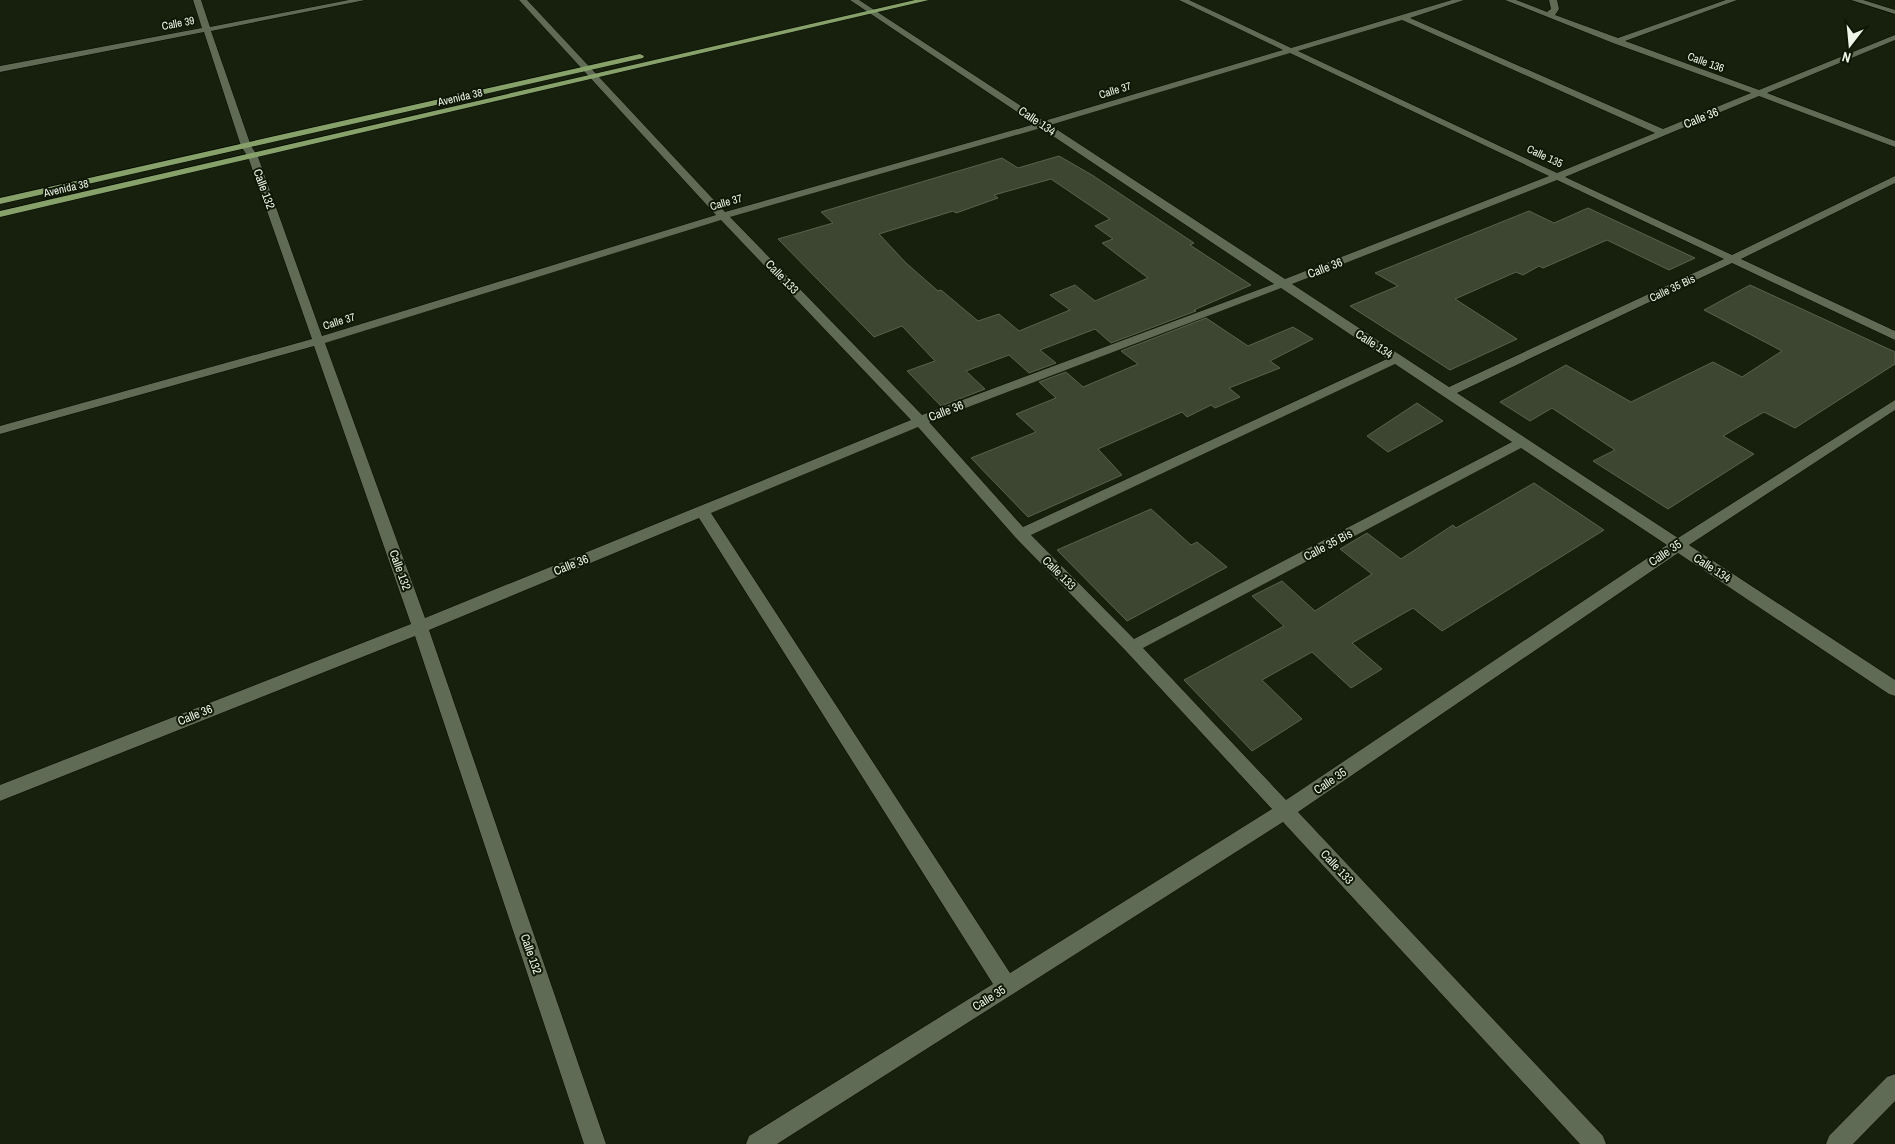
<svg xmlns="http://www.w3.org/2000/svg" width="1895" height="1144" viewBox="0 0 1895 1144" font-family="'Archivo Narrow',sans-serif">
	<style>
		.building { fill: #3c4631; stroke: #58634d; fill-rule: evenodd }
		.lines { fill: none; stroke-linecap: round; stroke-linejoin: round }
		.minor-casing { stroke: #040900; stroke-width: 1 }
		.major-casing { stroke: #040900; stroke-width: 1 }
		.minor { fill: #5f6b54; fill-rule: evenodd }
		.major { fill: #86a169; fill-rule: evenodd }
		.labels { text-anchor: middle; stroke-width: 4; stroke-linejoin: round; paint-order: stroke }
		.far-street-label { font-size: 11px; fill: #eff6e9; stroke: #0e1705 }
		.street-label { font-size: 12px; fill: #eff6e9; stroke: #0e1705 }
	</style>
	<rect width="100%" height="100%" fill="#17200c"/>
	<g class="building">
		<path d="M1059 156 1092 175 1194 243 1190 245 1251 285 1194 310 1196 311 1111 343 1095 329 1040 350 1056 363 1029 373 1009 355 966 371 985 389 941 406 907 371 935 361 902 326 874 337 778 239 833 223 821 212 898 189 1002 158 1018 168ZM1051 179 1110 219 1095 226 1113 239 1102 243 1148 278 1095 301 1075 285 1050 295 1070 310 1019 331 999 314 978 321 941 290 938 291 906 263 879 234 953 211 956 213 998 198 994 195Z"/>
		<path d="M1588 208 1695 258 1669 270 1607 240 1543 268 1539 266 1523 275 1516 272 1455 299 1517 339 1450 370 1350 306 1398 286 1375 273 1529 211 1554 223Z"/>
		<path d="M1750 285 1895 352V364L1795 428 1764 412 1723 436 1754 454 1668 509 1593 461 1615 450 1552 408 1530 421 1500 402 1566 365 1631 402 1713 362 1742 377 1782 351 1704 310Z"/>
		<path d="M1206 318 1248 346 1293 327 1313 339 1270 361 1280 368 1229 388 1240 397 1215 408 1211 405 1187 417 1182 412 1098 449 1122 475 1028 517 971 458 1036 432 1016 414 1056 398 1039 382 1066 372 1083 387 1138 364 1121 351Z"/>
		<path d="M1417 403 1443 421 1388 452 1367 436Z"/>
		<path d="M1534 483 1604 530 1442 631 1413 608 1352 643 1382 669 1351 688 1312 652 1262 680 1302 719 1252 751 1184 680 1284 626 1252 596 1282 581 1315 611 1372 574 1340 549 1367 533 1401 559 1453 525 1456 528Z"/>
		<path d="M1151 509 1191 545 1197 542 1227 567 1127 621 1057 550Z"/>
	</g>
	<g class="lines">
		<g class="minor-casing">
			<g id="minor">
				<path d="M193 0H201L210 27 349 0H365L211 31 251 146 258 157 322 336 716 215 519 0H527L725 212 1035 124 850 0H859L1044 121 1283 50 1179 0H1189L1291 48 1452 0H1464L1410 18 1663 129 1751 93 1613 43 1505 0H1516L1547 12 1551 9 1549 0H1557L1559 9 1555 15 1618 38 1726 0H1737L1625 41 1759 90 1895 35V40L1767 93 1895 141V147L1759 96 1565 177 1732 255 1895 176V183L1741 259 1895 331V340L1732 263 1457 393 1678 538 1895 400V410L1689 545 1895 680V696L1889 694 1678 553 1298 812 1603 1136 1606 1144H1580L1283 822 777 1144H746L749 1136 993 984 699 518 429 630 606 1144H584L415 636 0 801V785L411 624 314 346 0 434V426L312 339 248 157 241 146 204 32 0 72V66L202 28ZM1402 20 1655 133 1557 173 1298 51ZM1290 53 1549 176 1285 279 1050 125ZM1041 128 1274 284 922 415 730 217ZM1557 180 1724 259 1449 387 1292 284ZM721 220 911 420 425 618 325 343ZM1281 288 1387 359 1023 527 929 422ZM1395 364 1512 442 1134 639 1031 535ZM918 427 1016 538 1126 651 1272 809 1010 973 711 513ZM1521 448 1667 545 1286 800 1143 648Z"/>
				<path d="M1851 0H1863L1895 10V14Z"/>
				<path d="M1895 1074V1101L1853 1144H1826L1829 1136 1887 1077Z"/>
			</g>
		</g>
		<g class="major-casing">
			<g id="major">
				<path d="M915 0H929L0 217V211Z"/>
				<path d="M640 54 644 56 643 58 0 204V198Z"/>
			</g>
		</g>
		<use href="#minor" class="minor"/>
		<use href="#major" class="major"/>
	</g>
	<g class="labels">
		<g class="far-street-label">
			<text transform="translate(178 23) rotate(-11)" y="4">Calle 39</text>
			<text transform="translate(1706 62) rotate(20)" y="4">Calle 136</text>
			<text transform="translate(1115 90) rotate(-17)" y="4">Calle 37</text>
			<text transform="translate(460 97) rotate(-13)" y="4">Avenida 38</text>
			<text transform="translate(1545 156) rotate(25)" y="4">Calle 135</text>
			<text transform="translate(66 188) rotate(-13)" y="4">Avenida 38</text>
			<text transform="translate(726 202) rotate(-16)" y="4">Calle 37</text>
			<text transform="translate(1672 288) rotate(-25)" y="4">Calle 35 Bis</text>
			<text transform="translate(339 321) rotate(-17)" y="4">Calle 37</text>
		</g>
		<g class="street-label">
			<text transform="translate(1701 118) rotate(-22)" y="4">Calle 36</text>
			<text transform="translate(1037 121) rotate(34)" y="4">Calle 134</text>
			<text transform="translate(264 189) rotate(70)" y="4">Calle 132</text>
			<text transform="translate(1325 268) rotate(-21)" y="4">Calle 36</text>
			<text transform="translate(782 277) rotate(46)" y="4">Calle 133</text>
			<text transform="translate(1374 344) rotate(33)" y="4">Calle 134</text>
			<text transform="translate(946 411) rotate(-21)" y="4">Calle 36</text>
			<text transform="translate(1328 545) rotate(-28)" y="4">Calle 35 Bis</text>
			<text transform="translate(1665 553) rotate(-34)" y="4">Calle 35</text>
			<text transform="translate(571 565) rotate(-22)" y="4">Calle 36</text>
			<text transform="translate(1712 568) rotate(33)" y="4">Calle 134</text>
			<text transform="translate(400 570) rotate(70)" y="4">Calle 132</text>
			<text transform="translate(1059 573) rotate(45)" y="4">Calle 133</text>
			<text transform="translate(195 715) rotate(-22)" y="4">Calle 36</text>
			<text transform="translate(1330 781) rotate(-34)" y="4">Calle 35</text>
			<text transform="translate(1337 867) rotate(47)" y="4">Calle 133</text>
			<text transform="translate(531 954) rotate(71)" y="4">Calle 132</text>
			<text transform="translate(989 998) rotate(-32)" y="4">Calle 35</text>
		</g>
	</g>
	<g transform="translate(1850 45) rotate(196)" stroke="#0e1705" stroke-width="4" paint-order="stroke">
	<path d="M0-4L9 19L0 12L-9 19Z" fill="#eff6e9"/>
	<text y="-8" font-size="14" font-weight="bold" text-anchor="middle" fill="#eff6e9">N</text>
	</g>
</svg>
